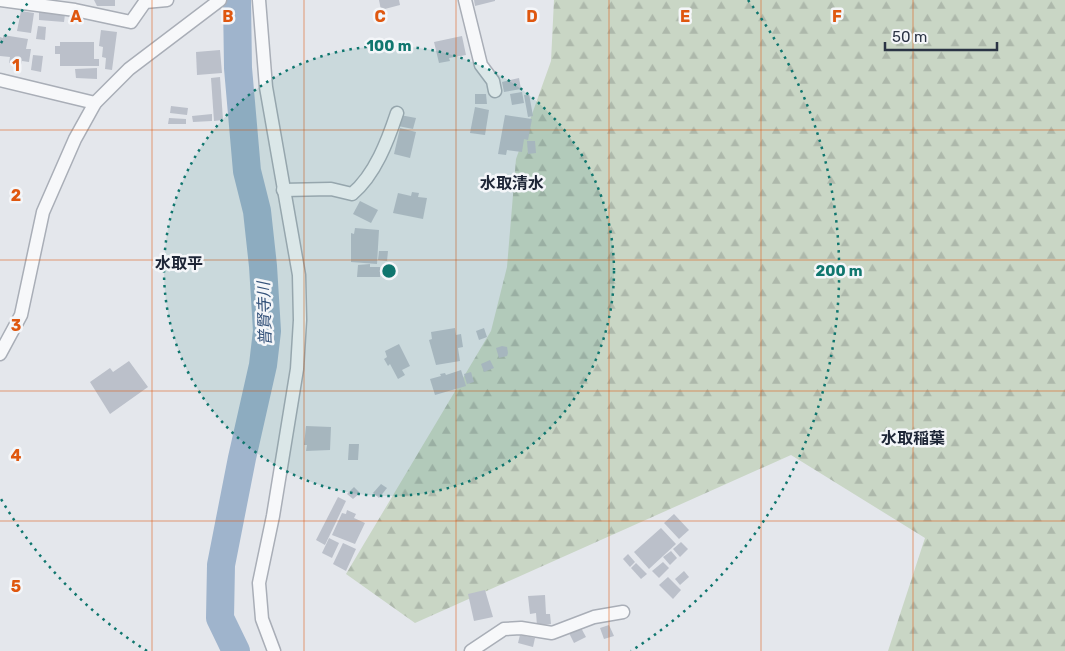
<svg xmlns="http://www.w3.org/2000/svg" width="1065" height="651" viewBox="0 0 1065 651" font-family="Rubik,'Noto Sans JP',sans-serif">
	<style>
		.forest { fill: url(#forest-firs) }
		.lines { fill: none; stroke-linecap: round; stroke-linejoin: round }
		.river { stroke: #9fb4cc; stroke-width: 28 }
		.building { fill: #bbc0ca }
		.minor-casing { stroke: #a9aeb7; stroke-width: 15 }
		.minor { stroke: #f7f8fa; stroke-width: 12 }
		.grid { fill: none; stroke: #df570f; stroke-width: 1; stroke-opacity: 0.55 }
		.ring { fill: none; stroke: #0f766e; stroke-width: 2.5; stroke-dasharray: 2.5 5 }
		.labels { text-anchor: middle; stroke-width: 5; stroke-linejoin: round; paint-order: stroke }
		.neighbourhood-label { font-size: 16px; font-weight: bold; fill: #1d2536; stroke: #f4f6f9 }
		.water-label { font-size: 16px; font-style: italic; fill: #34527a; stroke: #f4f6f9 }
		.grid-label { font-size: 16px; text-anchor: middle; font-weight: bold; fill: #df570f; stroke: #f4f6f9; stroke-width: 5; stroke-linejoin: round; paint-order: stroke }
		.centre { fill: #0f766e; stroke: #f4f6f9; stroke-width: 2.5 }
		.ring-label { font-size: 15px; text-anchor: middle; font-weight: bold; fill: #0f766e; stroke: #f4f6f9; stroke-width: 5; stroke-linejoin: round; paint-order: stroke }
	</style>
	<defs>
		<pattern id="forest-firs" width="22" height="20" patternUnits="userSpaceOnUse" patternTransform="scale(1.25)"><rect width="22" height="20" fill="#c9d6c5"/><path d="M5 1l3.5 6h-7zM16 11l3.5 6h-7z" fill="#adb8ab"/></pattern>
	</defs>
	<rect width="100%" height="100%" fill="#e4e7ec"/>
	<path class="forest" d="M554 0H1065V651H888L925 538 791 455 415 623 346 574 491 331 507 267 516 159 551 61Z"/>
	<g class="lines">
		<path class="river" d="M236 651 220 618 221 565 242 458 263 365 267 331 263 266 257 211 247 171 238 68 237 0"/>
	</g>
	<g class="building">
		<path d="M94 0H115V6H97Z"/>
		<path d="M379 0H399L400 5 381 10Z"/>
		<path d="M474 0H495V1L475 6Z"/>
		<path d="M21 11 34 13 31 33 17 31Z"/>
		<path d="M39 12 65 14 64 22 39 20Z"/>
		<path d="M38 26 46 27 45 40 36 39Z"/>
		<path d="M101 30 117 32 112 70 105 69 106 58 102 57 103 47 99 46Z"/>
		<path d="M3 35 28 39 26 49H31L29 62 22 61 21 65 9 63 10 57 0 56V37L3 38Z"/>
		<path d="M462 36 466 55 449 58 450 61 439 63 434 42Z"/>
		<path d="M60 42H94V59H99V66H60V54H55V46H60Z"/>
		<path d="M220 50 222 73 197 75 196 52Z"/>
		<path d="M33 55 43 56 41 72 31 70Z"/>
		<path d="M97 68V79L76 78 75 69Z"/>
		<path d="M220 77 223 120 214 121 211 78Z"/>
		<path d="M519 78 521 89 504 92 502 82Z"/>
		<path d="M522 92 524 103 512 105 510 94Z"/>
		<path d="M475 94H486L487 104H475Z"/>
		<path d="M529 94 533 116 528 117 524 95Z"/>
		<path d="M171 106 188 108 187 115 170 113Z"/>
		<path d="M475 107 489 110 485 135 470 133Z"/>
		<path d="M212 114V121L193 122 192 116Z"/>
		<path d="M400 115 416 118 413 129 398 126Z"/>
		<path d="M505 115 532 119 528 140 524 139 522 152 507 150 506 155 498 154Z"/>
		<path d="M169 118 186 119V124H168Z"/>
		<path d="M400 128 416 132 410 158 394 154Z"/>
		<path d="M527 141H535L536 153 528 154Z"/>
		<path d="M412 192 419 193 418 197 427 198 423 219 393 213 398 193 411 196Z"/>
		<path d="M360 201 378 210 371 223 353 214Z"/>
		<path d="M355 228 379 230 377 264 351 262V233L354 234Z"/>
		<path d="M379 251H388L387 261 378 260Z"/>
		<path d="M370 264V267H380V277H357L358 265Z"/>
		<path d="M455 328 456 335 461 334 463 347 458 348 460 361 436 365 429 340 432 339 431 332Z"/>
		<path d="M484 328 487 337 479 340 476 331Z"/>
		<path d="M399 344 410 366 402 370 405 375 398 379 390 364 388 366 384 359 387 357 385 351Z"/>
		<path d="M502 346 507 347 508 353 507 356 499 358 496 348Z"/>
		<path d="M490 360 494 368 484 372 481 364Z"/>
		<path d="M129 361 148 387 110 414 90 382 110 368 113 372Z"/>
		<path d="M461 370 466 386 435 395 430 379 441 376 440 374 445 373 446 375Z"/>
		<path d="M471 372 474 382 467 384 464 374Z"/>
		<path d="M306 426 331 427 330 450 306 451 307 445H304Z"/>
		<path d="M349 444H359L358 460H348Z"/>
		<path d="M381 484 387 488 379 498 373 493Z"/>
		<path d="M354 487 360 493 353 499 347 494Z"/>
		<path d="M338 497 346 501 325 545 316 540Z"/>
		<path d="M347 510 356 514 354 518 365 523 355 544 332 535 342 513 346 514Z"/>
		<path d="M674 514 689 530 679 539 664 523Z"/>
		<path d="M661 528 676 544 649 569 634 552Z"/>
		<path d="M329 538 339 543 332 558 322 553Z"/>
		<path d="M681 542 688 549 680 557 673 549Z"/>
		<path d="M343 543 356 549 346 571 333 564Z"/>
		<path d="M671 551 677 558 670 565 663 557Z"/>
		<path d="M628 554 635 562 630 567 623 559Z"/>
		<path d="M663 562 669 568 659 578 652 571Z"/>
		<path d="M636 563 647 574 641 579 631 568Z"/>
		<path d="M684 571 689 577 680 585 675 579Z"/>
		<path d="M668 577 681 590 673 599 659 585Z"/>
		<path d="M485 590 493 617 474 621 468 594Z"/>
		<path d="M545 595 546 614H550L551 624 537 626 536 613 530 614 528 596Z"/>
		<path d="M609 625 614 636 604 639 600 628Z"/>
		<path d="M580 626 586 637 574 643 568 631Z"/>
		<path d="M520 635 535 638 533 647 518 643Z"/>
	</g>
	<g class="lines">
		<g class="minor-casing">
			<g id="minor">
				<path d="M0 0 75 10 131 22 145 2 167 0"/>
				<path d="M259 0 266 87 299 275 300 320 297 369 273 516 259 583 262 619 274 651"/>
				<path d="M465 0 481 65 493 81 495 91"/>
				<path d="M0 80 95 103"/>
				<path d="M283 190 331 189 352 194C375 175 388 140 397 113"/>
				<path d="M0 354 21 315 43 212 75 139 95 103 129 69 220 0"/>
				<path d="M471 651 504 629 521 628 552 633 594 617 623 612"/>
			</g>
		</g>
		<use href="#minor" class="minor"/>
	</g>
	<path class="grid" d="M152 0V651M304 0V651M456 0V651M609 0V651M761 0V651M913 0V651M0 130H1065M0 260H1065M0 391H1065M0 521H1065"/>
	<circle cx="389" cy="271" r="225" fill="#0f766e" fill-opacity=".12"/>
	<g class="ring">
		<circle cx="389" cy="271" r="225"/>
		<path d="M147 651A450 450 0 0 1 1 499M1 43A450 450 0 0 1 30 0M748 0A450 450 0 0 1 631 651"/>
	</g>
	<g class="labels">
		<g class="neighbourhood-label">
			<text x="512" y="189">水取清水</text>
			<text x="179" y="269">水取平</text>
			<text x="913" y="444">水取稲葉</text>
		</g>
		<g class="water-label">
			<text transform="translate(264 314) rotate(-92)" y="6">普賢寺川</text>
		</g>
	</g>
	<g class="grid-label">
		<text x="76" y="22">A</text>
		<text x="228" y="22">B</text>
		<text x="380" y="22">C</text>
		<text x="532" y="22">D</text>
		<text x="685" y="22">E</text>
		<text x="837" y="22">F</text>
		<text x="16" y="71">1</text>
		<text x="16" y="201">2</text>
		<text x="16" y="331">3</text>
		<text x="16" y="461">4</text>
		<text x="16" y="592">5</text>
	</g>
	<circle cx="389" cy="271" r="8" class="centre"/>
	<g class="ring-label">
		<text x="389" y="51">100 m</text>
		<text x="839" y="276">200 m</text>
	</g>
	<path d="M885 42v8h112v-8" fill="none" stroke="#2b3445" stroke-width="2.5"/>
	<text x="892" y="42" font-size="15" fill="#2b3445" stroke="#f4f6f9" stroke-width="4" paint-order="stroke">50 m</text>
</svg>
